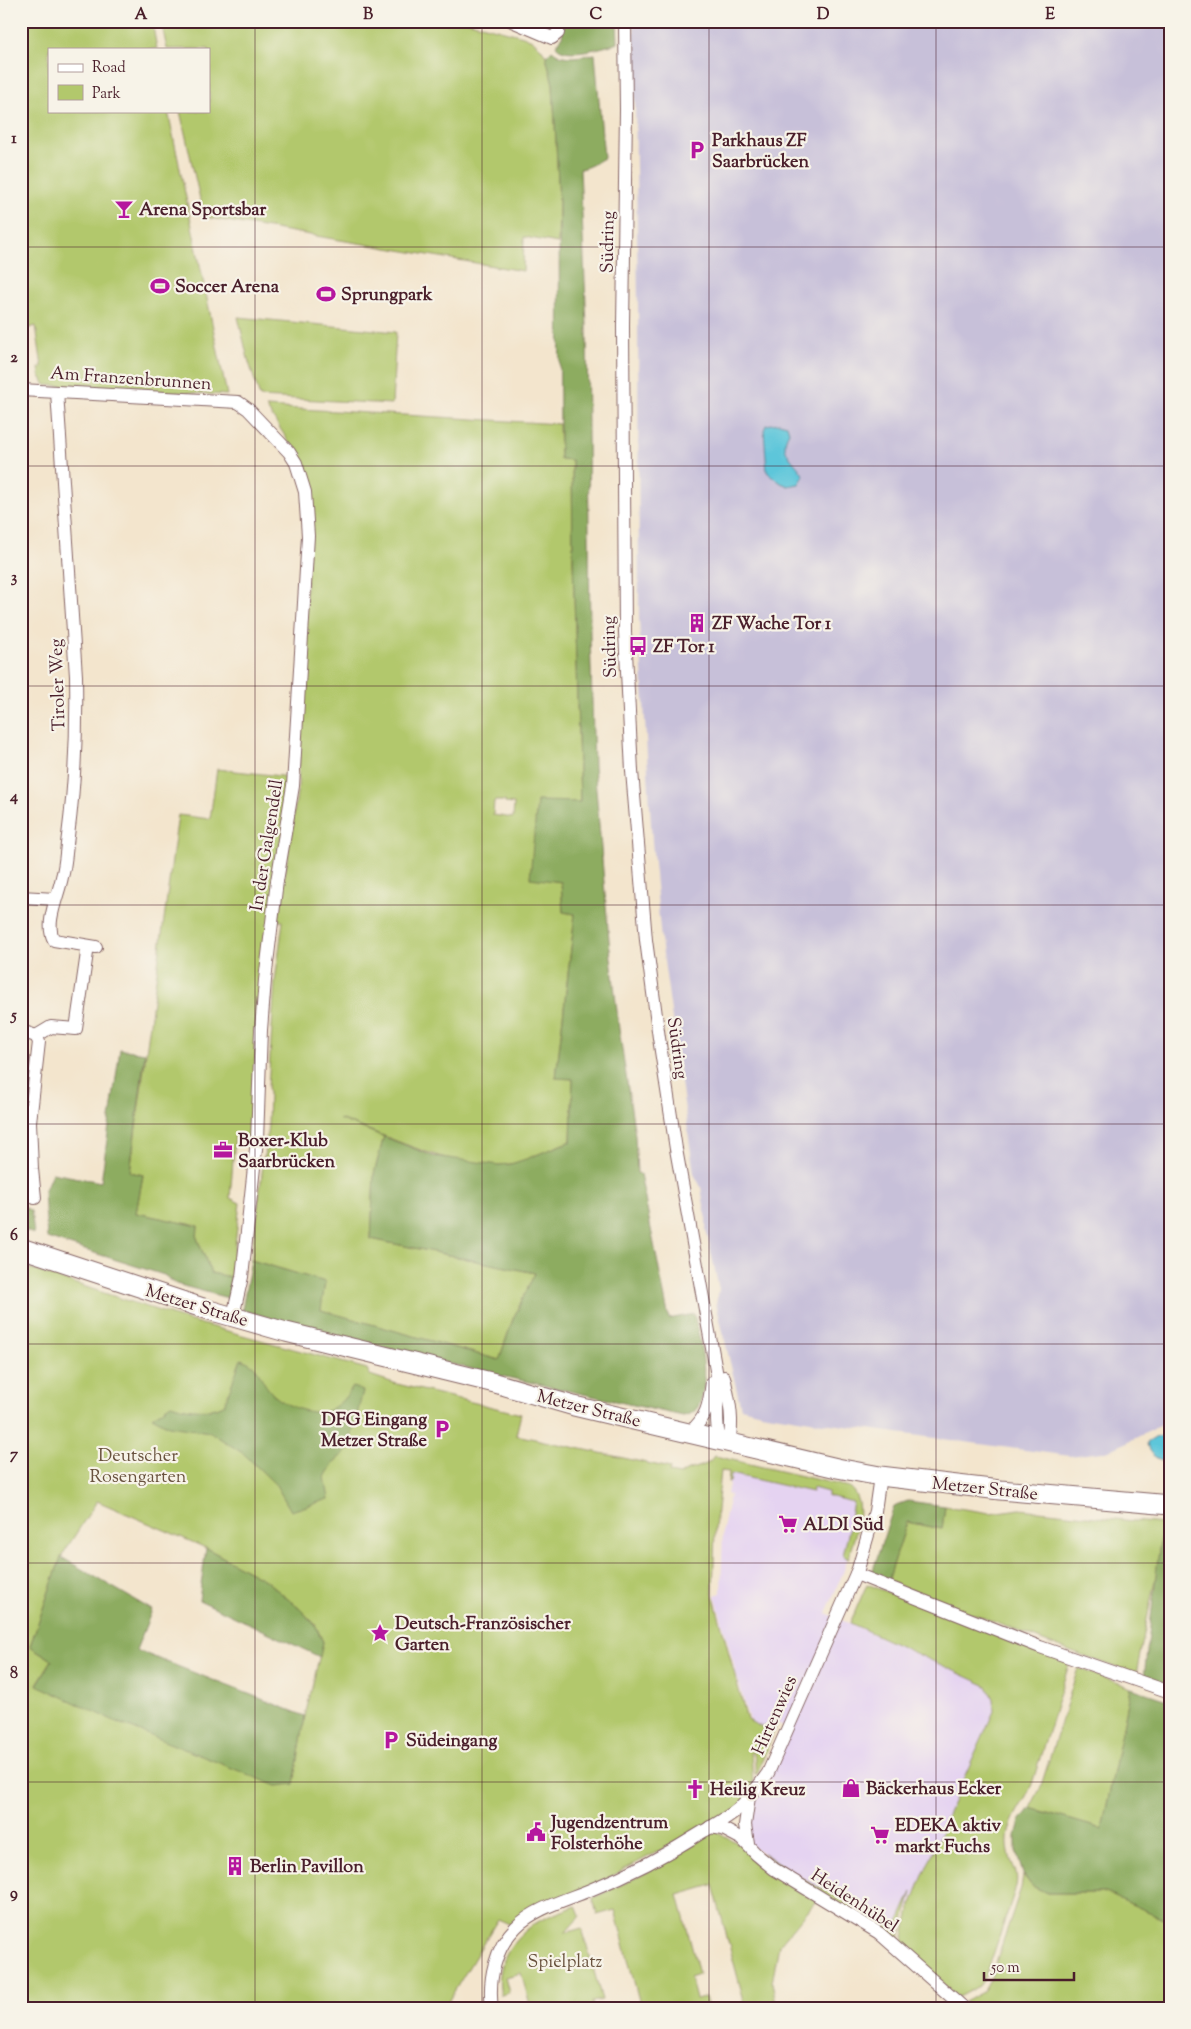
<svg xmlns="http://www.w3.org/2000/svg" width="1191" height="2029" viewBox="0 0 1191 2029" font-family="'Sorts Mill Goudy',serif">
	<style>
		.built { fill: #e5d3f1 }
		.industrial { fill: #c7c0d9 }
		.green { fill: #b2c86c; stroke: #7e744c; fill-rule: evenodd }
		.forest { fill: #8dac60; stroke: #6c6646 }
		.water { fill: #5dc6da; stroke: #547282 }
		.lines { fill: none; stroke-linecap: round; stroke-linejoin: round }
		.street-casing { stroke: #856464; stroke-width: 14 }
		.primary-casing { stroke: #856464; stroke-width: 21 }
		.street { stroke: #fff; stroke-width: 12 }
		.primary { stroke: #fff; stroke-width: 19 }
		.grid { fill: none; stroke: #4a1f2b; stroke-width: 1; stroke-opacity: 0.55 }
		.labels { text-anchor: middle; stroke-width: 4.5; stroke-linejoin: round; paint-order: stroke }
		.poi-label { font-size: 18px; font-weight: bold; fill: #4a1f2b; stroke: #f7f3e8; text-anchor: start }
		.street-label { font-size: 18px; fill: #4a1f2b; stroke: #f7f3e8 }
		.park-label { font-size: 18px; fill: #69523e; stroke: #f7f3e8 }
		.neatline { fill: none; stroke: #4a1f2b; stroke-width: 2 }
		.grid-label { font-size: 16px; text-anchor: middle; font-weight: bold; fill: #4a1f2b }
	</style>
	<rect width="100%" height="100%" fill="#f7f3e8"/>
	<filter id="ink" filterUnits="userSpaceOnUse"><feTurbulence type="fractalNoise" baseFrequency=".02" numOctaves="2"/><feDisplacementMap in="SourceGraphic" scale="10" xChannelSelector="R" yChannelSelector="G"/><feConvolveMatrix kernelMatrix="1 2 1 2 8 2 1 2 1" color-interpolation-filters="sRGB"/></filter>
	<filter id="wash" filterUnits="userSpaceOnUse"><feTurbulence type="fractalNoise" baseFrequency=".0096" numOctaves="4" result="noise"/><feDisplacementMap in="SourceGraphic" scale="20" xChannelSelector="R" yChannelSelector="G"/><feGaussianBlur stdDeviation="1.12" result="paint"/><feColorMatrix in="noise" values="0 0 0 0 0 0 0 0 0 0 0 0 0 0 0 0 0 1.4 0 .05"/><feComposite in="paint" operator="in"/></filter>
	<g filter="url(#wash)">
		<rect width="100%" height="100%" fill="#f3e5cd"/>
		<path class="built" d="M734 1461 831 1483 849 1487 852 1490 856 1497 858 1510 856 1528 844 1570 826 1613 987 1686 993 1699 994 1711 893 1944 748 1843 749 1797 788 1728 777 1723 762 1727 749 1720 715 1595 721 1593 723 1529 730 1495 727 1494Z"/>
		<path class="industrial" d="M634 21H1170V1421L1117 1447 1102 1452 1070 1456 823 1423 761 1413 741 1408 716 1303 719 1289 706 1229V1219L701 1187 694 1174 661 940 652 841 639 618 638 306Z"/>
		<g class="green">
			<path d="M21 21H152L157 49H49V111H168L227 395 45 385 40 376 39 368 42 367 36 326 23 330 27 355 21 356Z"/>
			<path d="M161 21H466L523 36 532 40 541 48 546 56 553 84 559 201 558 243 524 237 523 271 204 217 180 111H209V49H167Z"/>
			<path d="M238 317 396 332 392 404 260 397 248 359Z"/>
			<path d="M266 407 559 424 560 459H572L573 559 580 803 530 877 561 882 563 912 575 914 556 1077 573 1079 571 1141C550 1148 531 1160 510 1164 471 1171 419 1150 384 1136L374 1174 371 1239 535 1273 513 1319 499 1360 320 1310 325 1282 251 1260 268 1125 269 1092 268 1087 275 981 283 921H278L298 787 310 488 304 465ZM494 801H505V803L514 804 513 818 493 815Z"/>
			<path d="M217 769 290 777 251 1138 235 1136 230 1198 240 1203 231 1277 211 1273 197 1238 198 1226 136 1213 143 1175 130 1172 178 815 210 819Z"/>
			<path d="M21 1266 187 1320 367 1369 370 1375 397 1384 521 1414 516 1435 670 1468 669 1473 680 1475C691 1465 706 1470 715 1456L849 1487C869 1504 853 1539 848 1559L843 1555 852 1518H850L853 1502 828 1496V1492L813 1488 812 1492 731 1474 730 1482H728L729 1472 721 1471 715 1529 713 1594 747 1720 762 1727 777 1723 757 1774H755V1761L752 1752 750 1753C754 1766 750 1778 756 1790L738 1809 516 1927 498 1919 449 2000 451 2008H21ZM97 1501 206 1548 265 1580 300 1609 315 1624 323 1642 305 1716 294 1783 37 1684 52 1660 30 1646 61 1557Z"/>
			<path d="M945 1506 990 1513 1020 1509 1162 1524 1157 1570 1136 1674 1077 1654 888 1581 907 1522 942 1529Z"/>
			<path d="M867 1584 1069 1664 1032 1784C1022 1808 1003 1825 1009 1853 1012 1868 1019 1870 1016 1887L986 1976 979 1986 958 1997 903 1950C905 1908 926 1870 942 1832L940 1831 994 1711 993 1699 987 1686 850 1623Z"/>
			<path d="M1078 1668 1131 1688 1102 1829 1030 1808 1040 1789Z"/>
			<path d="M716 1831 741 1845 753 1861 772 1876 816 1901 779 1945 772 1982 777 2008H746L713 1885 678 1895 699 1974 690 1977 696 1999 705 1997 708 2008H641L615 1910 597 1915 593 1898 646 1873Z"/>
			<path d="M763 1853 806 1881 897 1925 912 1892 902 1927 899 1947 786 1872Z"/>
			<path d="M1023 1875 1032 1886 1047 1893H1106L1170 1921V2008H971L964 2002 984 1991 990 1980 1021 1888Z"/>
			<path d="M576 1906 580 1916 565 1933 582 1928 602 2000 592 2002 593 2008H531L521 1973 505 1977 509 1993 501 1995C494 1966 512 1938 536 1923 549 1915 563 1911 576 1906Z"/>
		</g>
		<g class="forest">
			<path d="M564 21H617L618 43C604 47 566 59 556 46L562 37Z"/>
			<path d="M552 50C564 61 580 56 595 54L604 158C595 163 590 167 580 169L587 326 590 634 594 766 609 940 619 1029 635 1135 637 1173 640 1174 669 1319 694 1314C699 1337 719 1412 683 1416L497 1375 316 1331 242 1310 251 1260 325 1282 321 1310 499 1360 513 1319 535 1273 371 1239 374 1174 384 1136 339 1119 433 1156 499 1165 511 1164 526 1159 571 1141 573 1079 556 1078 575 914 563 912 561 882 530 878 537 801 580 802 573 559 572 460 560 459 559 201 553 84 546 56Z"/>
			<path d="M120 1049 145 1053 130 1172 143 1175 136 1213 198 1226 197 1238 211 1273 231 1277 228 1298 176 1284 164 1275 47 1238 44 1192 52 1173 101 1182Z"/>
			<path d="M21 1205 31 1211 34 1234 21 1229Z"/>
			<path d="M241 1359C263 1367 257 1377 271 1392 283 1406 315 1418 331 1409 341 1404 347 1395 353 1387L363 1391 348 1450 334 1462 325 1477 329 1499 291 1511 276 1485 244 1454 210 1432 169 1426 152 1417 171 1404C188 1410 209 1412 224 1405Z"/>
			<path d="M908 1501 945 1506 942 1529 907 1522 888 1581 872 1573 894 1506Z"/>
			<path d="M1162 1524 1170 1525V1685L1144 1677Z"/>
			<path d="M206 1548 265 1580 300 1609 315 1625 323 1642 320 1657 199 1600Z"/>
			<path d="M61 1557 152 1610 136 1650 305 1716 294 1784 277 1786 121 1724 37 1685 52 1660 30 1646Z"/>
			<path d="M1131 1688 1170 1701V1921L1106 1893H1047L1032 1886 1023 1874 1016 1851V1836L1020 1821 1030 1808 1102 1829Z"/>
		</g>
		<g class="water">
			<path d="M779 423 787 425 789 432C777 452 795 460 804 476L799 484 788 486 781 483 767 472 764 430 766 425Z"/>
			<path d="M1170 1433V1462C1159 1460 1148 1456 1147 1443L1155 1438Z"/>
		</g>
	</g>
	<g filter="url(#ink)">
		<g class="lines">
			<g class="street-casing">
				<g id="street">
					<path d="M512 21 552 38 558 33 559 21"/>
					<path d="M625 21 626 110 623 326 625 632 632 771 646 940 659 1038 676 1149 717 1376C719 1395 714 1423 720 1440"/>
					<path d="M21 390 238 402 248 409 289 452 296 463 305 492 308 536 293 786 277 881 265 980 261 1030 257 1140 242 1277 233 1316"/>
					<path d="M57 392 76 676C77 729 75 783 68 836 66 849 66 864 62 877 59 894 44 924 54 940L96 947"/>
					<path d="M21 897 55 899"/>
					<path d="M21 1031 36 1036 39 1042 30 1122 32 1169 35 1198"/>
					<path d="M36 1036 51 1027 76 1029 88 946"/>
					<path d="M724 1377C729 1400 734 1419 729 1442"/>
					<path d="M689 1433C707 1417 709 1406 712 1382"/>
					<path d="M856 1574 1040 1647 1170 1692"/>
					<path d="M710 1827 723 1829 742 1839 756 1854 774 1869 879 1933 964 2008"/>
					<path d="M748 1843 745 1825 749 1797"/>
					<path d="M492 2008C488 1979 495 1948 516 1927 535 1908 566 1900 590 1890 630 1874 668 1854 704 1831 716 1824 729 1817 739 1808 750 1797 759 1786 768 1773L858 1569 875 1511 880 1476"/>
				</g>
			</g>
			<g class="primary-casing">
				<path id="primary" d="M21 1248 209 1310 286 1332 495 1383 574 1406 837 1468 880 1476 1000 1490 1170 1505"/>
			</g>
			<use href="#street" class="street"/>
			<use href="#primary" class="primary"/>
		</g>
	</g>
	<path class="grid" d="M255 21V2008M482 21V2008M709 21V2008M936 21V2008M21 247H1170M21 466H1170M21 686H1170M21 905H1170M21 1124H1170M21 1344H1170M21 1563H1170M21 1782H1170"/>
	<defs>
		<g id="parking-bare" transform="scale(1.5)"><path d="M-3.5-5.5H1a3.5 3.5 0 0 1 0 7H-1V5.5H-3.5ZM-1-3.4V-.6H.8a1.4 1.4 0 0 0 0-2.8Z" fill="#b5179e" stroke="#f7f3e8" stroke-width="2.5" paint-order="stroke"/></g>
		<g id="bar-bare" transform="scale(1.5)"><path d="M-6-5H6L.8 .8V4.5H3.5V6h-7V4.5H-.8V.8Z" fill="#b5179e" stroke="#f7f3e8" stroke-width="2.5" paint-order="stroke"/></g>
		<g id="stadium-bare" transform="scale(1.5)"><path d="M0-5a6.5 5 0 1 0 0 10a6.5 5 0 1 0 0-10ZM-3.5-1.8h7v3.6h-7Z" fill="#b5179e" stroke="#f7f3e8" stroke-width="2.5" paint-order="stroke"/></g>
		<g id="building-bare" transform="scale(1.5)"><path d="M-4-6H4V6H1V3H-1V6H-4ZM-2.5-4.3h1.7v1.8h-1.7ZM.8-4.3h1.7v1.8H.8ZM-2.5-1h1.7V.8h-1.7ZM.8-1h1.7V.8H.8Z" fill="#b5179e" stroke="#f7f3e8" stroke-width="2.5" paint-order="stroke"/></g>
		<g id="bus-bare" transform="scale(1.5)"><path d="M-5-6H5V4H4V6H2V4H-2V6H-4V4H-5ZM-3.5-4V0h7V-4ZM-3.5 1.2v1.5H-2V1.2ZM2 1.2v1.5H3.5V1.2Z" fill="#b5179e" stroke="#f7f3e8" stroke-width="2.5" paint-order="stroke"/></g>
		<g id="office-bare" transform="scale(1.5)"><path d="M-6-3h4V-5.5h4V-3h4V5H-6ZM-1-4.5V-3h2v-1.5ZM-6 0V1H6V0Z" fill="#b5179e" stroke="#f7f3e8" stroke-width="2.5" paint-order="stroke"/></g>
		<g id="supermarket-bare" transform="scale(1.5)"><path d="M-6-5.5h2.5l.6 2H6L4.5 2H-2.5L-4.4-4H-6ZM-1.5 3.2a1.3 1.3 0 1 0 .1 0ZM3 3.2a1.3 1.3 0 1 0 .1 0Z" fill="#b5179e" stroke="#f7f3e8" stroke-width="2.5" paint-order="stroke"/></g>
		<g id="sight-bare" transform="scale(1.5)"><path d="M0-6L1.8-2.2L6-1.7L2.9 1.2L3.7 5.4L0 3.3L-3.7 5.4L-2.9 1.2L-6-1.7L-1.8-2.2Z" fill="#b5179e" stroke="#f7f3e8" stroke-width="2.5" paint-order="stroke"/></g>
		<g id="shop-bare" transform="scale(1.5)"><path d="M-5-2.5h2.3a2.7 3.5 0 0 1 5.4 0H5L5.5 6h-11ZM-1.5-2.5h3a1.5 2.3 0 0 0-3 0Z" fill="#b5179e" stroke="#f7f3e8" stroke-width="2.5" paint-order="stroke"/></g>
		<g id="church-bare" transform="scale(1.5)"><path d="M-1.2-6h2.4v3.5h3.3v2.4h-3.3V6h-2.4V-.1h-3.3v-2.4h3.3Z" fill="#b5179e" stroke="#f7f3e8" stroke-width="2.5" paint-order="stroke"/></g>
		<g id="civic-bare" transform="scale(1.5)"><path d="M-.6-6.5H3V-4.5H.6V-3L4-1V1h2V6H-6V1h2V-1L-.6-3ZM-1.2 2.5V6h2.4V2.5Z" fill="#b5179e" stroke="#f7f3e8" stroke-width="2.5" paint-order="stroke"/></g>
	</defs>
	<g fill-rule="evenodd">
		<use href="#parking-bare" x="697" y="150"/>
		<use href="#bar-bare" x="124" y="209"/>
		<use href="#stadium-bare" x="160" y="286"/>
		<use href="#stadium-bare" x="326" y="294"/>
		<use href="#building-bare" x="697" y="623"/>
		<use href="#bus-bare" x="638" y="646"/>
		<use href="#office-bare" x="223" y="1150"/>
		<use href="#parking-bare" x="442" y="1429"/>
		<use href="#supermarket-bare" x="788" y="1524"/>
		<use href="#sight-bare" x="380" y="1633"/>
		<use href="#parking-bare" x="391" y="1740"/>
		<use href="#shop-bare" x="851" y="1788"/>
		<use href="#church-bare" x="695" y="1789"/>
		<use href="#civic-bare" x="536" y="1832"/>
		<use href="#supermarket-bare" x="880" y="1835"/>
		<use href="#building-bare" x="235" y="1866"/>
	</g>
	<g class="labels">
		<g class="poi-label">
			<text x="712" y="146">Parkhaus ZF<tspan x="712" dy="21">Saarbrücken</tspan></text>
			<text x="139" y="215">Arena Sportsbar</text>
			<text x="175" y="292">Soccer Arena</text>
			<text x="341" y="300">Sprungpark</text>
			<text x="712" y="629">ZF Wache Tor 1</text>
			<text x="653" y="652">ZF Tor 1</text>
			<text x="238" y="1146">Boxer-Klub<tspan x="238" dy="21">Saarbrücken</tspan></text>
			<text x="427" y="1425" text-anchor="end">DFG Eingang<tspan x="427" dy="21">Metzer Straße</tspan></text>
			<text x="803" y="1530">ALDI Süd</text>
			<text x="395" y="1629">Deutsch-Französischer<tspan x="395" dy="21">Garten</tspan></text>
			<text x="406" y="1746">Südeingang</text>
			<text x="866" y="1794">Bäckerhaus Ecker</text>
			<text x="710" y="1795">Heilig Kreuz</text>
			<text x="551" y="1828">Jugendzentrum<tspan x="551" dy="21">Folsterhöhe</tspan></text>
			<text x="895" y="1831">EDEKA aktiv<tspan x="895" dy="21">markt Fuchs</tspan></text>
			<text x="250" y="1872">Berlin Pavillon</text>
		</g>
		<g class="street-label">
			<text transform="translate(607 242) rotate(-89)" y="6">Südring</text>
			<text transform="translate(131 378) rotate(4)" y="6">Am Franzenbrunnen</text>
			<text transform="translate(609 647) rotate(-92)" y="6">Südring</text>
			<text transform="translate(57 685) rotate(-92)" y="6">Tiroler Weg</text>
			<text transform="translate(266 845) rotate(-81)" y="6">In der Galgendell</text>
			<text transform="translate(678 1048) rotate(82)" y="6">Südring</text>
			<text transform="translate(197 1305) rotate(17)" y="6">Metzer Straße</text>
			<text transform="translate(589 1408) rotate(14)" y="6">Metzer Straße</text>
			<text transform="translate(985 1488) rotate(6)" y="6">Metzer Straße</text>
			<text transform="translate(774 1715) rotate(-66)" y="6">Hirtenwies</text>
			<text transform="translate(855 1900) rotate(33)" y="6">Heidenhübel</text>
		</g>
		<g class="park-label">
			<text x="138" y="1461">Deutscher<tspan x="138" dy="21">Rosengarten</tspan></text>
			<text x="565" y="1967">Spielplatz</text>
		</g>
	</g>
	<rect width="1191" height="2029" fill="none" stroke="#f7f3e8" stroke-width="55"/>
	<rect x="48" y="48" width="162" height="65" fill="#f7f3e8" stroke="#b29e9c"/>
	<rect x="58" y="64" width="25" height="8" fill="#ffffff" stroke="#b29e9c"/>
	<text x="92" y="72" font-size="15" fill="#4a1f2b">Road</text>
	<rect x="58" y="85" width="25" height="15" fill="#b2c86c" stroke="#b29e9c"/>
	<text x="92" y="98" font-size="15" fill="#4a1f2b">Park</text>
	<path d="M984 1972v8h90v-8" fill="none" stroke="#4a1f2b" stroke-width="2.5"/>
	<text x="991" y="1972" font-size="15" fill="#4a1f2b" stroke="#f7f3e8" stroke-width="4" paint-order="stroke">50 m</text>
	<rect x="28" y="28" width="1136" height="1974" class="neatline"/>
	<g class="grid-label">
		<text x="141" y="19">A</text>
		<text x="368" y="19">B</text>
		<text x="596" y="19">C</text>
		<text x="823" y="19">D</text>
		<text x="1050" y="19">E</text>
		<text x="14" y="143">1</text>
		<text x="14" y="362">2</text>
		<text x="14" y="582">3</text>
		<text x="14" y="801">4</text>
		<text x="14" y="1020">5</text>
		<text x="14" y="1240">6</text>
		<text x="14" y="1459">7</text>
		<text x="14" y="1678">8</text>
		<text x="14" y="1898">9</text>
	</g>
</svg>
